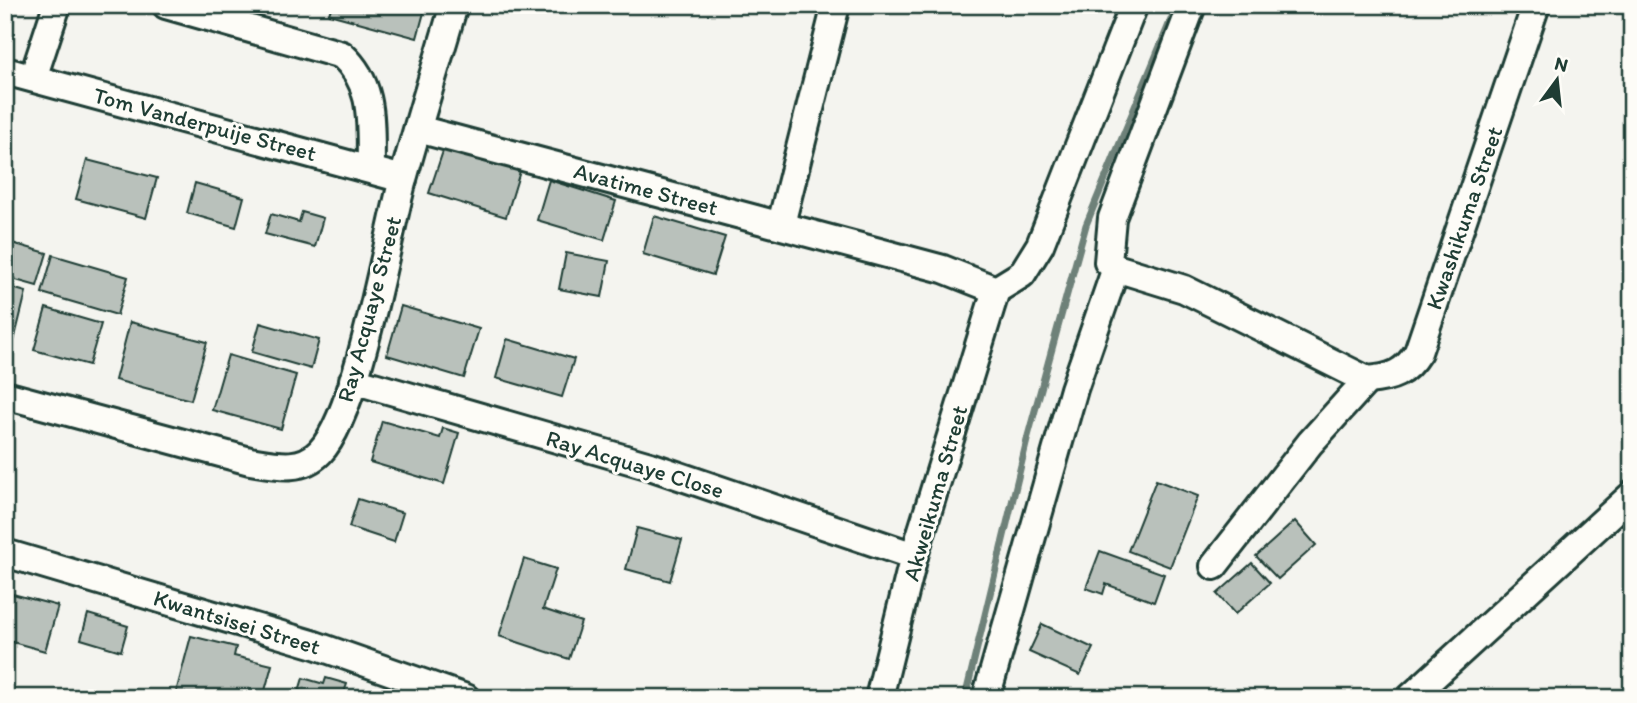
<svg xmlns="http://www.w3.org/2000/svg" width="1637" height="703" viewBox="0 0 1637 703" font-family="Itim,sans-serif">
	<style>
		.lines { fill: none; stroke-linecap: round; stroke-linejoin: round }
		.stream { stroke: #6e8179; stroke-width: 7 }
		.building { fill: #b9c1bb; stroke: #1f3d34; stroke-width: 2 }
		.minor-casing { stroke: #1f3d34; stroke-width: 32 }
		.minor { stroke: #fdfcf7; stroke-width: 26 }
		.labels { text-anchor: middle; stroke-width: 6; stroke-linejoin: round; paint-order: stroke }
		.street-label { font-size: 23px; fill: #1f3d34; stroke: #fdfcf7 }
	</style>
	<rect width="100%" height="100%" fill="#f4f4ef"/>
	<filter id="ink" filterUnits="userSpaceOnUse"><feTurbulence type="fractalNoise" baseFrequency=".0143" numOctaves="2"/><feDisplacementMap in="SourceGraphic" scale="14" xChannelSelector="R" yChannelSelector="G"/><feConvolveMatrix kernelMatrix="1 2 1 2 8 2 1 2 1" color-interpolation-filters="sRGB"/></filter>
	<g filter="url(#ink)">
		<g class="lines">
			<path class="stream" d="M965 698 1028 436 1086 225 1177 5"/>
		</g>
		<g class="building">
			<path d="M332 5H426L417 38 329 14Z"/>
			<path d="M445 145 521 168 506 217 429 193Z"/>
			<path d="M87 160 157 178 146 218 76 199Z"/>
			<path d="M549 180 616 201 604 240 537 220Z"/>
			<path d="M195 183 244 197 236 227 187 213Z"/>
			<path d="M302 212 323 218 315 247 265 234 271 214 299 222Z"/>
			<path d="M654 216 725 237 713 275 643 254Z"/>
			<path d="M5 241 47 253 37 286 5 277Z"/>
			<path d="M566 253 609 261 602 297 559 289Z"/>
			<path d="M53 255 128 277 117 315 42 293Z"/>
			<path d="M5 286 26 292 14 341 5 339Z"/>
			<path d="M401 306 479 329 464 378 387 355Z"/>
			<path d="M46 308 101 324 89 365 34 350Z"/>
			<path d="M130 322 207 342 191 400 115 380Z"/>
			<path d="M260 323 319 340 311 369 252 352Z"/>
			<path d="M507 339 574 359 562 397 496 378Z"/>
			<path d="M228 355 296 375 281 429 212 410Z"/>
			<path d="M382 421 440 438 443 428 459 433 444 484 370 462Z"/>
			<path d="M1156 480 1198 496 1170 567 1128 551Z"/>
			<path d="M358 499 403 513 394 542 349 527Z"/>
			<path d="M1295 521 1316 545 1278 579 1256 556Z"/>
			<path d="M637 528 682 540 670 581 626 569Z"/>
			<path d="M1100 551 1164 574 1154 602 1106 584 1103 594 1086 588Z"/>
			<path d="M524 559 556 569 543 609 581 622 569 659 499 636Z"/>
			<path d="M1252 563 1270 583 1235 614 1217 594Z"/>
			<path d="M5 592 58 606 45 651 5 640Z"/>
			<path d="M88 614 128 626 121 651 81 639Z"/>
			<path d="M1042 624 1093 648 1080 675 1029 652Z"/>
			<path d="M191 636 236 647 234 656 272 665 263 698 175 696Z"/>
			<path d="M303 678 324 684 326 678 347 684 342 698H297Z"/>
		</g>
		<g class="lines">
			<g class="minor-casing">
				<g id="minor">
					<path d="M166 5 342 55C376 86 370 125 371 168"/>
					<path d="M1192 5 1112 218 1108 262 1116 268 1184 289 1367 380C1392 378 1405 373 1418 352L1536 5"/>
					<path d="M5 71 403 179"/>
					<path d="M33 78 57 5"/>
					<path d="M418 129 943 269 996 290"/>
					<path d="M781 224 836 5"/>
					<path d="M996 290 1022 274 1040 245 1134 5"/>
					<path d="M353 380 650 466 914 556"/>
					<path d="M5 395 250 461C275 465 301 472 320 452 358 413 387 239 403 179 419 121 437 63 454 5"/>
					<path d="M5 553 312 644 466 698"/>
					<path d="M1214 566 1310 443 1367 380"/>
					<path d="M879 698 914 556 996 290"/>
					<path d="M986 698 1074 389 1116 268"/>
					<path d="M1410 698 1632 495"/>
				</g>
			</g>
			<use href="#minor" class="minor"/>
		</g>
	</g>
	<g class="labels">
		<g class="street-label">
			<text transform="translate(205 124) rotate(15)" y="8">Tom Vanderpuije Street</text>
			<text transform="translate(646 189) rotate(15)" y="8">Avatime Street</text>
			<text transform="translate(1464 218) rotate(-71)" y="8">Kwashikuma Street</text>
			<text transform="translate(369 309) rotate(-75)" y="8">Ray Acquaye Street</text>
			<text transform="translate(635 464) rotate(17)" y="8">Ray Acquaye Close</text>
			<text transform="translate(935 493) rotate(-74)" y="8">Akweikuma Street</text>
			<text transform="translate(237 622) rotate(17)" y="8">Kwantsisei Street</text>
		</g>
	</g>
	<rect width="1637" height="703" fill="none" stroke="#fdfcf7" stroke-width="28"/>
	<rect x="14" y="14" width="1609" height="675" fill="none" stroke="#1f3d34" stroke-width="2.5" filter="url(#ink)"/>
	<g transform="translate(1557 80) rotate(15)" stroke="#fdfcf7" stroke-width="5" paint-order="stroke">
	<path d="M0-5L12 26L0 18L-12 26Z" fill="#1f3d34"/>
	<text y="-10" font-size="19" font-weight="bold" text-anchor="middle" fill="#1f3d34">N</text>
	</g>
</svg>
